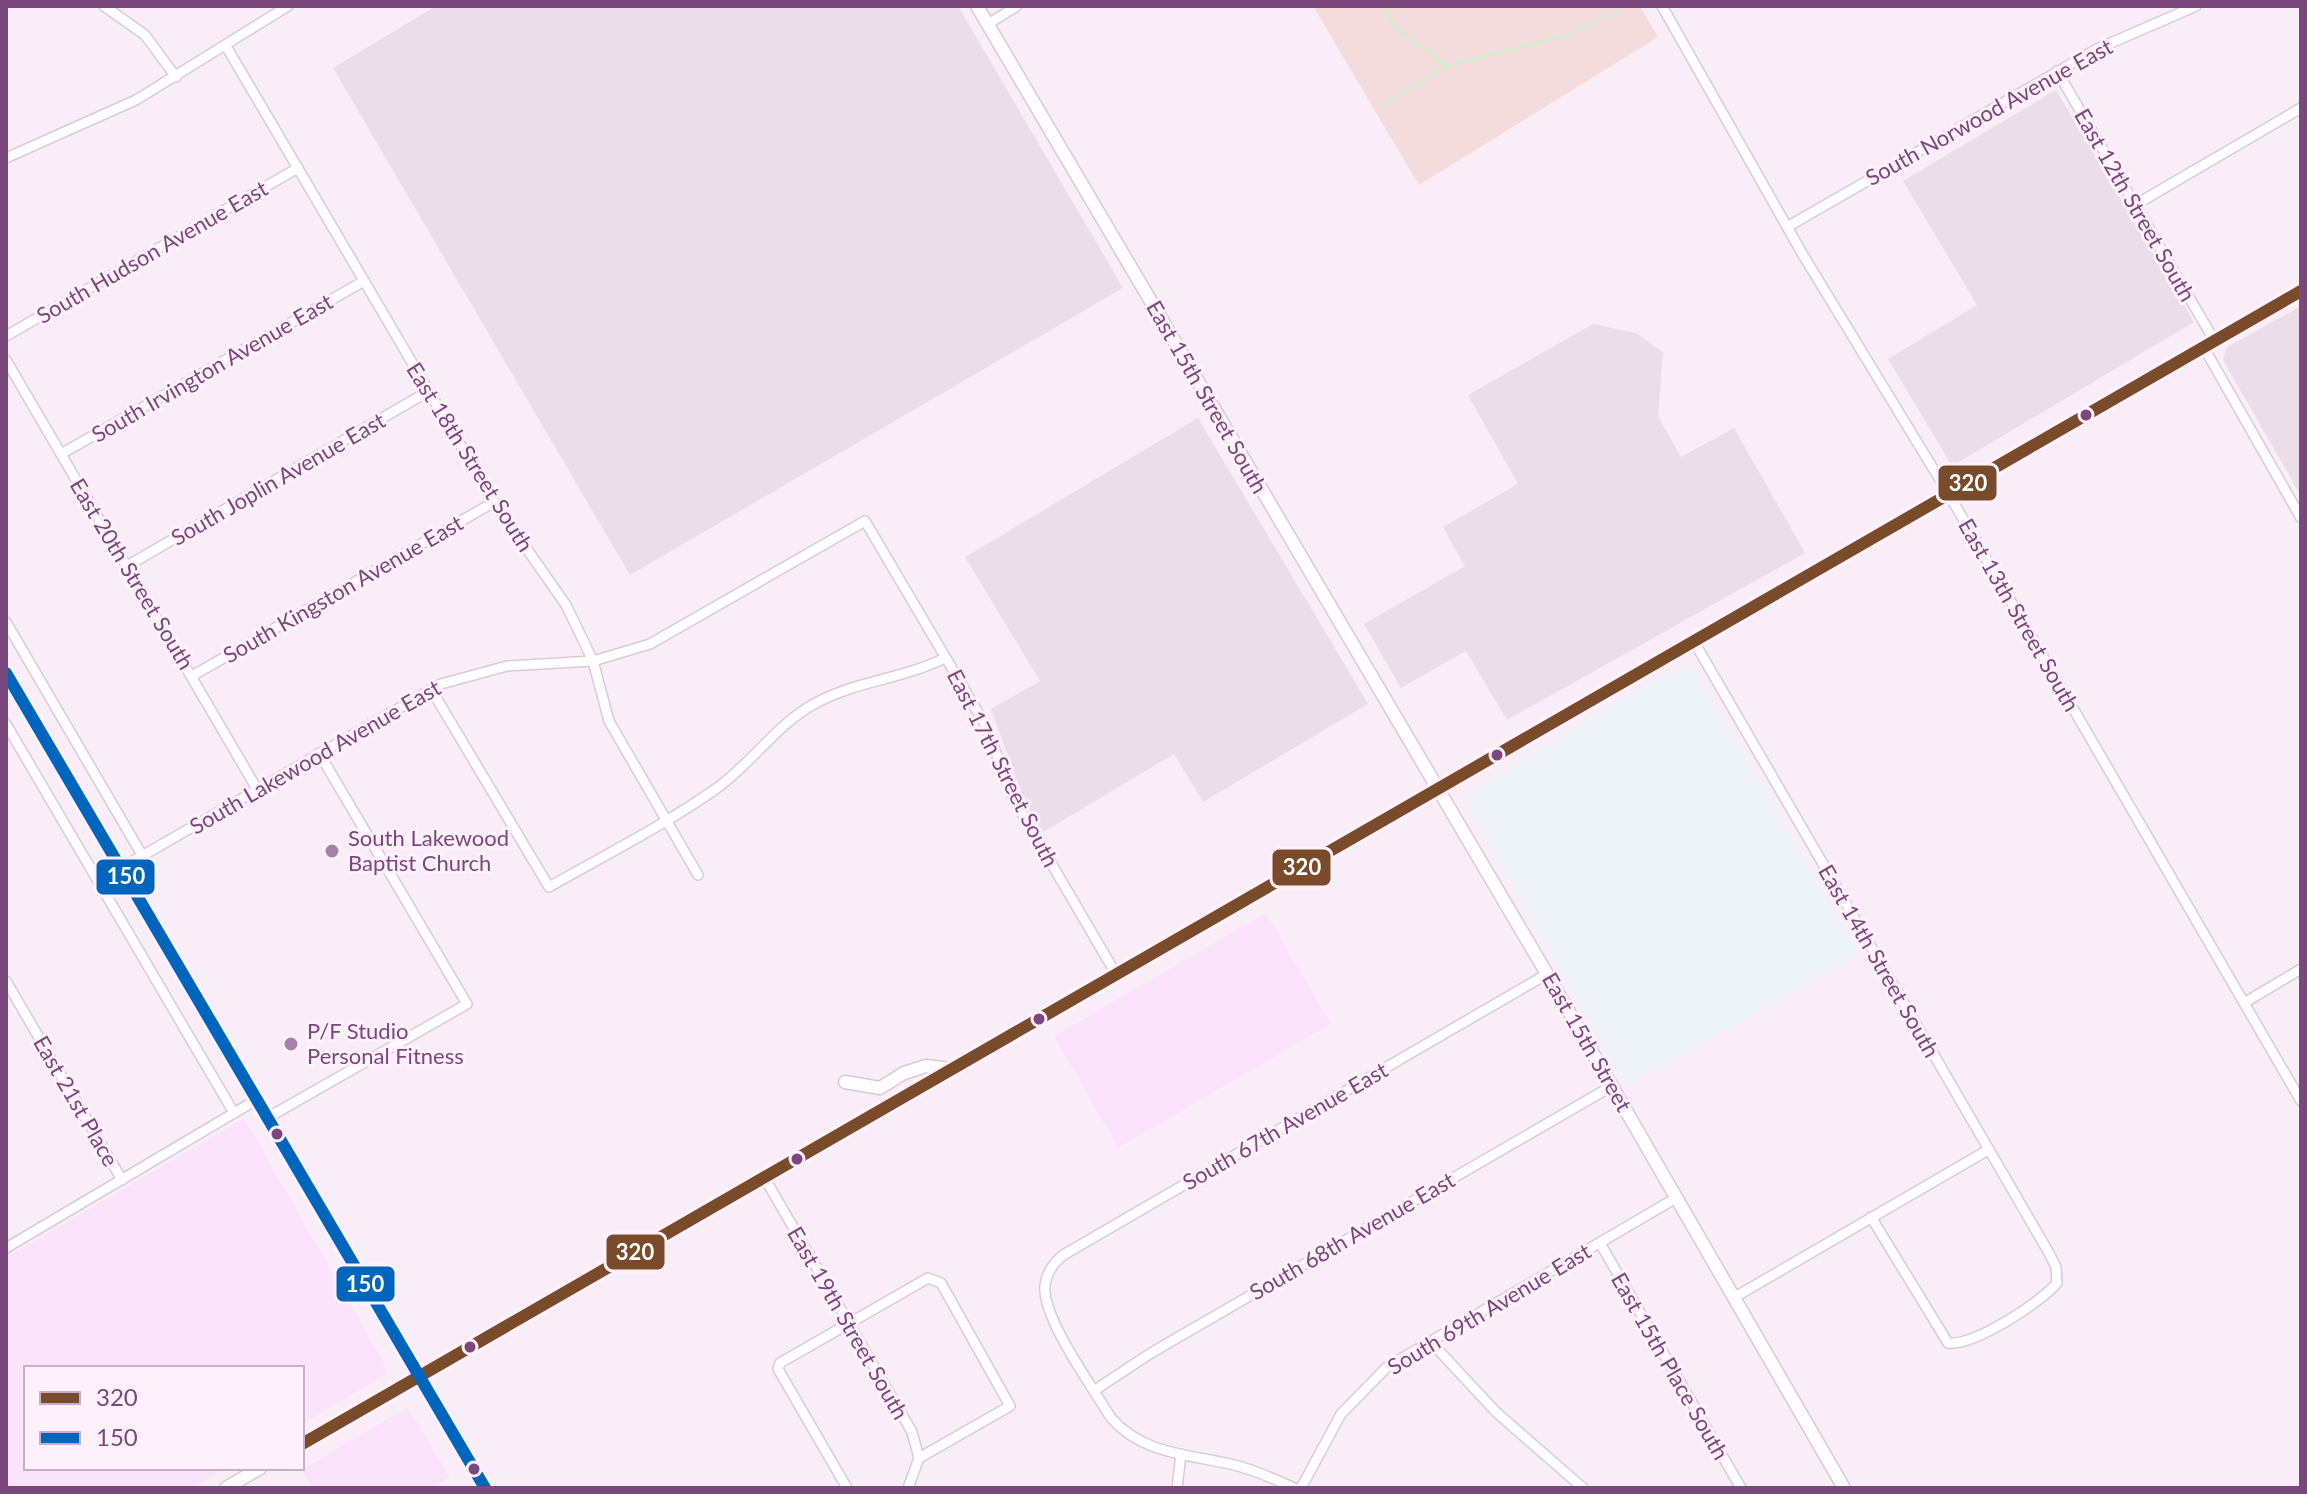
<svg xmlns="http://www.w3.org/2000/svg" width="2307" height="1494" viewBox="0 0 2307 1494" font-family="Lato,sans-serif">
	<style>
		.commercial { fill: #fbe4fb }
		.industrial { fill: #ebddea }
		.education { fill: #eef2f9 }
		.green { fill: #f4dcdc }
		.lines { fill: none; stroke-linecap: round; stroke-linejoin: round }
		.stream { stroke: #d6eccc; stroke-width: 3 }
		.street-casing { stroke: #d8cbd7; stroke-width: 12 }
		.secondary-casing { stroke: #d8c9d7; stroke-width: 15 }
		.street { stroke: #fefcfe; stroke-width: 9 }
		.secondary { stroke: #fefcfe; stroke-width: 12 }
		.bus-1-casing { stroke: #fff1fc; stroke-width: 18 }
		.bus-2-casing { stroke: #fff1fc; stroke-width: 18 }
		.bus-1 { stroke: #7a4b2a; stroke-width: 12 }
		.bus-2 { stroke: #0065bd; stroke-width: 12 }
		.bus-dot { fill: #7b487d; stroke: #fff1fc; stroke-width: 3 }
		.poi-dot { fill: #a782a8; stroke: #fff1fc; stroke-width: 3 }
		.labels { text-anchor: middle; stroke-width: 6; stroke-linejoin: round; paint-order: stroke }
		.street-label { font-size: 22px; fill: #7b487d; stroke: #fff1fc }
		.poi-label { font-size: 22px; fill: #7b487d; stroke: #fff1fc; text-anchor: start }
		.line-badge { stroke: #fff1fc; stroke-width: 3 }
		.badge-label { font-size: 22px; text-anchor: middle; font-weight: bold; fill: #fff }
	</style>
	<rect width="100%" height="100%" fill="#f9eef7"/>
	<g class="commercial">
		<path d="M1266 913 1331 1024 1118 1148 1054 1036Z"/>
		<path d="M244 1118 383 1361 386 1375 302 1424V1368H26V1468H226L191 1488H6V1258Z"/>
		<path d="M408 1407 450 1477 431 1488H312L301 1470Z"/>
	</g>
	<g class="industrial">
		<path d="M436 6H958L1123 288 630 575 333 68Z"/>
		<path d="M2056 90 2194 322 1952 466 1888 359 1977 305 1903 181Z"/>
		<path d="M2301 306V496L2223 360 2226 348Z"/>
		<path d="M1593 324 1636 333 1663 352 1658 416 1681 457 1734 428 1805 553 1507 720 1466 651 1401 688 1364 624 1465 566 1443 527 1518 484 1468 395Z"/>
		<path d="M1198 418 1368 704 1203 802 1174 754 1043 832 1025 802 991 709 1040 681 965 557Z"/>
	</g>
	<path class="education" d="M1690 664 1858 952 1626 1087 1468 808 1467 797 1469 792 1660 676H1669Z"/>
	<path class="green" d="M1313 6H1640L1658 37 1419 185Z"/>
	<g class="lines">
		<g class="stream">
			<path d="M1383 6 1395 27 1446 66"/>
			<path d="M1382 106 1446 66 1564 36 1619 11"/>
		</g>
		<g class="street-casing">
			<g id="street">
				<path d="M104 6 145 35 176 77"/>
				<path d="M1662 6 1803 255 1948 493 2301 1101"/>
				<path d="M988 24 1017 6"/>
				<path d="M226 46 494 502 566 605 593 661 609 721 698 875"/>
				<path d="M2057 71 2214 340"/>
				<path d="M6 158 136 100 288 6"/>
				<path d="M2135 205 2301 108"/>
				<path d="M1787 227 2097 49 2196 6"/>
				<path d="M6 336 298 168"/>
				<path d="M2203 346 2301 518"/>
				<path d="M6 360 257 789"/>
				<path d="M61 454 364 281"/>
				<path d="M127 566 429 391"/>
				<path d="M6 622 142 855"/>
				<path d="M1693 640 2049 1253 2056 1267 2057 1283C2040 1303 1974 1346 1948 1343L1871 1217"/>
				<path d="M192 676 494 502"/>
				<path d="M431 689 549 887C605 855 665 825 717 788 752 763 776 725 814 704 855 681 903 679 945 658"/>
				<path d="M6 724 234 1113"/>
				<path d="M121 868 441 684 507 666 593 661 650 644 865 521 986 726 1013 798 1116 974"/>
				<path d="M6 981 122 1180"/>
				<path d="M2244 1003 2301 969"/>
				<path d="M267 1118 467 1004 319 753"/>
				<path d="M764 1177 912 1432 919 1458 908 1488"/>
				<path d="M1600 1243 1741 1488"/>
				<path d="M6 1248 256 1100"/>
				<path d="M1735 1297 1988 1150"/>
				<path d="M1430 1341 1496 1412 1583 1488"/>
				<path d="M1095 1390 1151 1353 1612 1086"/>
				<path d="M847 1488 778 1369 780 1363 928 1278 941 1283 1010 1406 919 1458"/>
				<path d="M1177 1488 1181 1454"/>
				<path d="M1294 1488C1273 1478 1252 1469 1230 1464 1186 1454 1143 1454 1111 1418 1094 1389 1041 1317 1045 1285 1047 1272 1055 1261 1065 1254L1547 974"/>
				<path d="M1301 1488 1341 1414 1387 1367 1676 1198"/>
			</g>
		</g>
		<g class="secondary-casing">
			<g id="secondary">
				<path d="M977 6 1547 974 1844 1488"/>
				<path d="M6 673 485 1488"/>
				<path d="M845 1082 880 1088 904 1073 926 1066 951 1069"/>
				<path d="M302 1444 2301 291"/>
				<path d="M226 1488 260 1468"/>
			</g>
		</g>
		<use href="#street" class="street"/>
		<use href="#secondary" class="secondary"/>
		<g class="bus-1-casing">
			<path id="bus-1" d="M302 1444 2301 291"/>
		</g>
		<g class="bus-2-casing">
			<path id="bus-2" d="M6 673 485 1488"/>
		</g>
		<use href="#bus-1" class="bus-1"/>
		<use href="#bus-2" class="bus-2"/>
	</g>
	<g class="bus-dot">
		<circle cx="2086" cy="415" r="7"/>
		<circle cx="1497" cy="755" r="7"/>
		<circle cx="1039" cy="1019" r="7"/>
		<circle cx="277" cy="1134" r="7"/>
		<circle cx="797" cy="1159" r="7"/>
		<circle cx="470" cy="1347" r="7"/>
		<circle cx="474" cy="1469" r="7"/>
	</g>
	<g class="poi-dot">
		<circle cx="332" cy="851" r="8"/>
		<circle cx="291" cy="1044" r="8"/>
	</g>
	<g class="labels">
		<g class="street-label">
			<text transform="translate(1989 112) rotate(-29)" y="8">South Norwood Avenue East</text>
			<text transform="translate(2135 205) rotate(60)" y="8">East 12th Street South</text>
			<text transform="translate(152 252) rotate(-30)" y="8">South Hudson Avenue East</text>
			<text transform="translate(212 368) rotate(-30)" y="8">South Irvington Avenue East</text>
			<text transform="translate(1207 397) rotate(60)" y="8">East 15th Street South</text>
			<text transform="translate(470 457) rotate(58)" y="8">East 18th Street South</text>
			<text transform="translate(278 479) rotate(-30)" y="8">South Joplin Avenue East</text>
			<text transform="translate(132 574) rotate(59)" y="8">East 20th Street South</text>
			<text transform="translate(343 589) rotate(-30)" y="8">South Kingston Avenue East</text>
			<text transform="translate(2019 615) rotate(60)" y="8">East 13th Street South</text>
			<text transform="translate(315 757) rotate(-30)" y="8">South Lakewood Avenue East</text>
			<text transform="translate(1003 768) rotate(63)" y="8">East 17th Street South</text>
			<text transform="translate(1879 961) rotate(60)" y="8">East 14th Street South</text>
			<text transform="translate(1587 1042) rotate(60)" y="8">East 15th Street</text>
			<text transform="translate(76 1101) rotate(60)" y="8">East 21st Place</text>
			<text transform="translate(1285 1126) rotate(-30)" y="8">South 67th Avenue East</text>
			<text transform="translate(1352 1236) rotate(-30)" y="8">South 68th Avenue East</text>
			<text transform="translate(1489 1309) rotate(-31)" y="8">South 69th Avenue East</text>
			<text transform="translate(848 1323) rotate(60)" y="8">East 19th Street South</text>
			<text transform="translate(1670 1366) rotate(60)" y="8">East 15th Place South</text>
		</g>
		<g class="poi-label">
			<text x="348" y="846">South Lakewood<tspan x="348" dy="25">Baptist Church</tspan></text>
			<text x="307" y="1039">P/F Studio<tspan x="307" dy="25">Personal Fitness</tspan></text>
		</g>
	</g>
	<g class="line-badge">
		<rect x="1937" y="464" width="61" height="38" rx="8" fill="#7a4b2a"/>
		<rect x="1271" y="848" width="61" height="39" rx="8" fill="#7a4b2a"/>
		<rect x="95" y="858" width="61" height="38" rx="8" fill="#0065bd"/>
		<rect x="605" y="1233" width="61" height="38" rx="8" fill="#7a4b2a"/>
		<rect x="335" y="1265" width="61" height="38" rx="8" fill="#0065bd"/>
	</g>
	<g class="badge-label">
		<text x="1968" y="491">320</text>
		<text x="1302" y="875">320</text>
		<text x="126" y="884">150</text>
		<text x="635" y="1260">320</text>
		<text x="365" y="1292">150</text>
	</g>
	<rect width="2307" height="1494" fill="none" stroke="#7b487d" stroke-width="16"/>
	<rect x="24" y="1366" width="280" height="104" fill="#fff1fc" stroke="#caadc9" stroke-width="2"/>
	<rect x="40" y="1392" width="40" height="12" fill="#7a4b2a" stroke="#caadc9" stroke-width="2"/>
	<text x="96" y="1406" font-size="24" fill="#7b487d">320</text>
	<rect x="40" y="1432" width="40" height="12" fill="#0065bd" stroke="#caadc9" stroke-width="2"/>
	<text x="96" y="1446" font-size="24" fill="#7b487d">150</text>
</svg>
